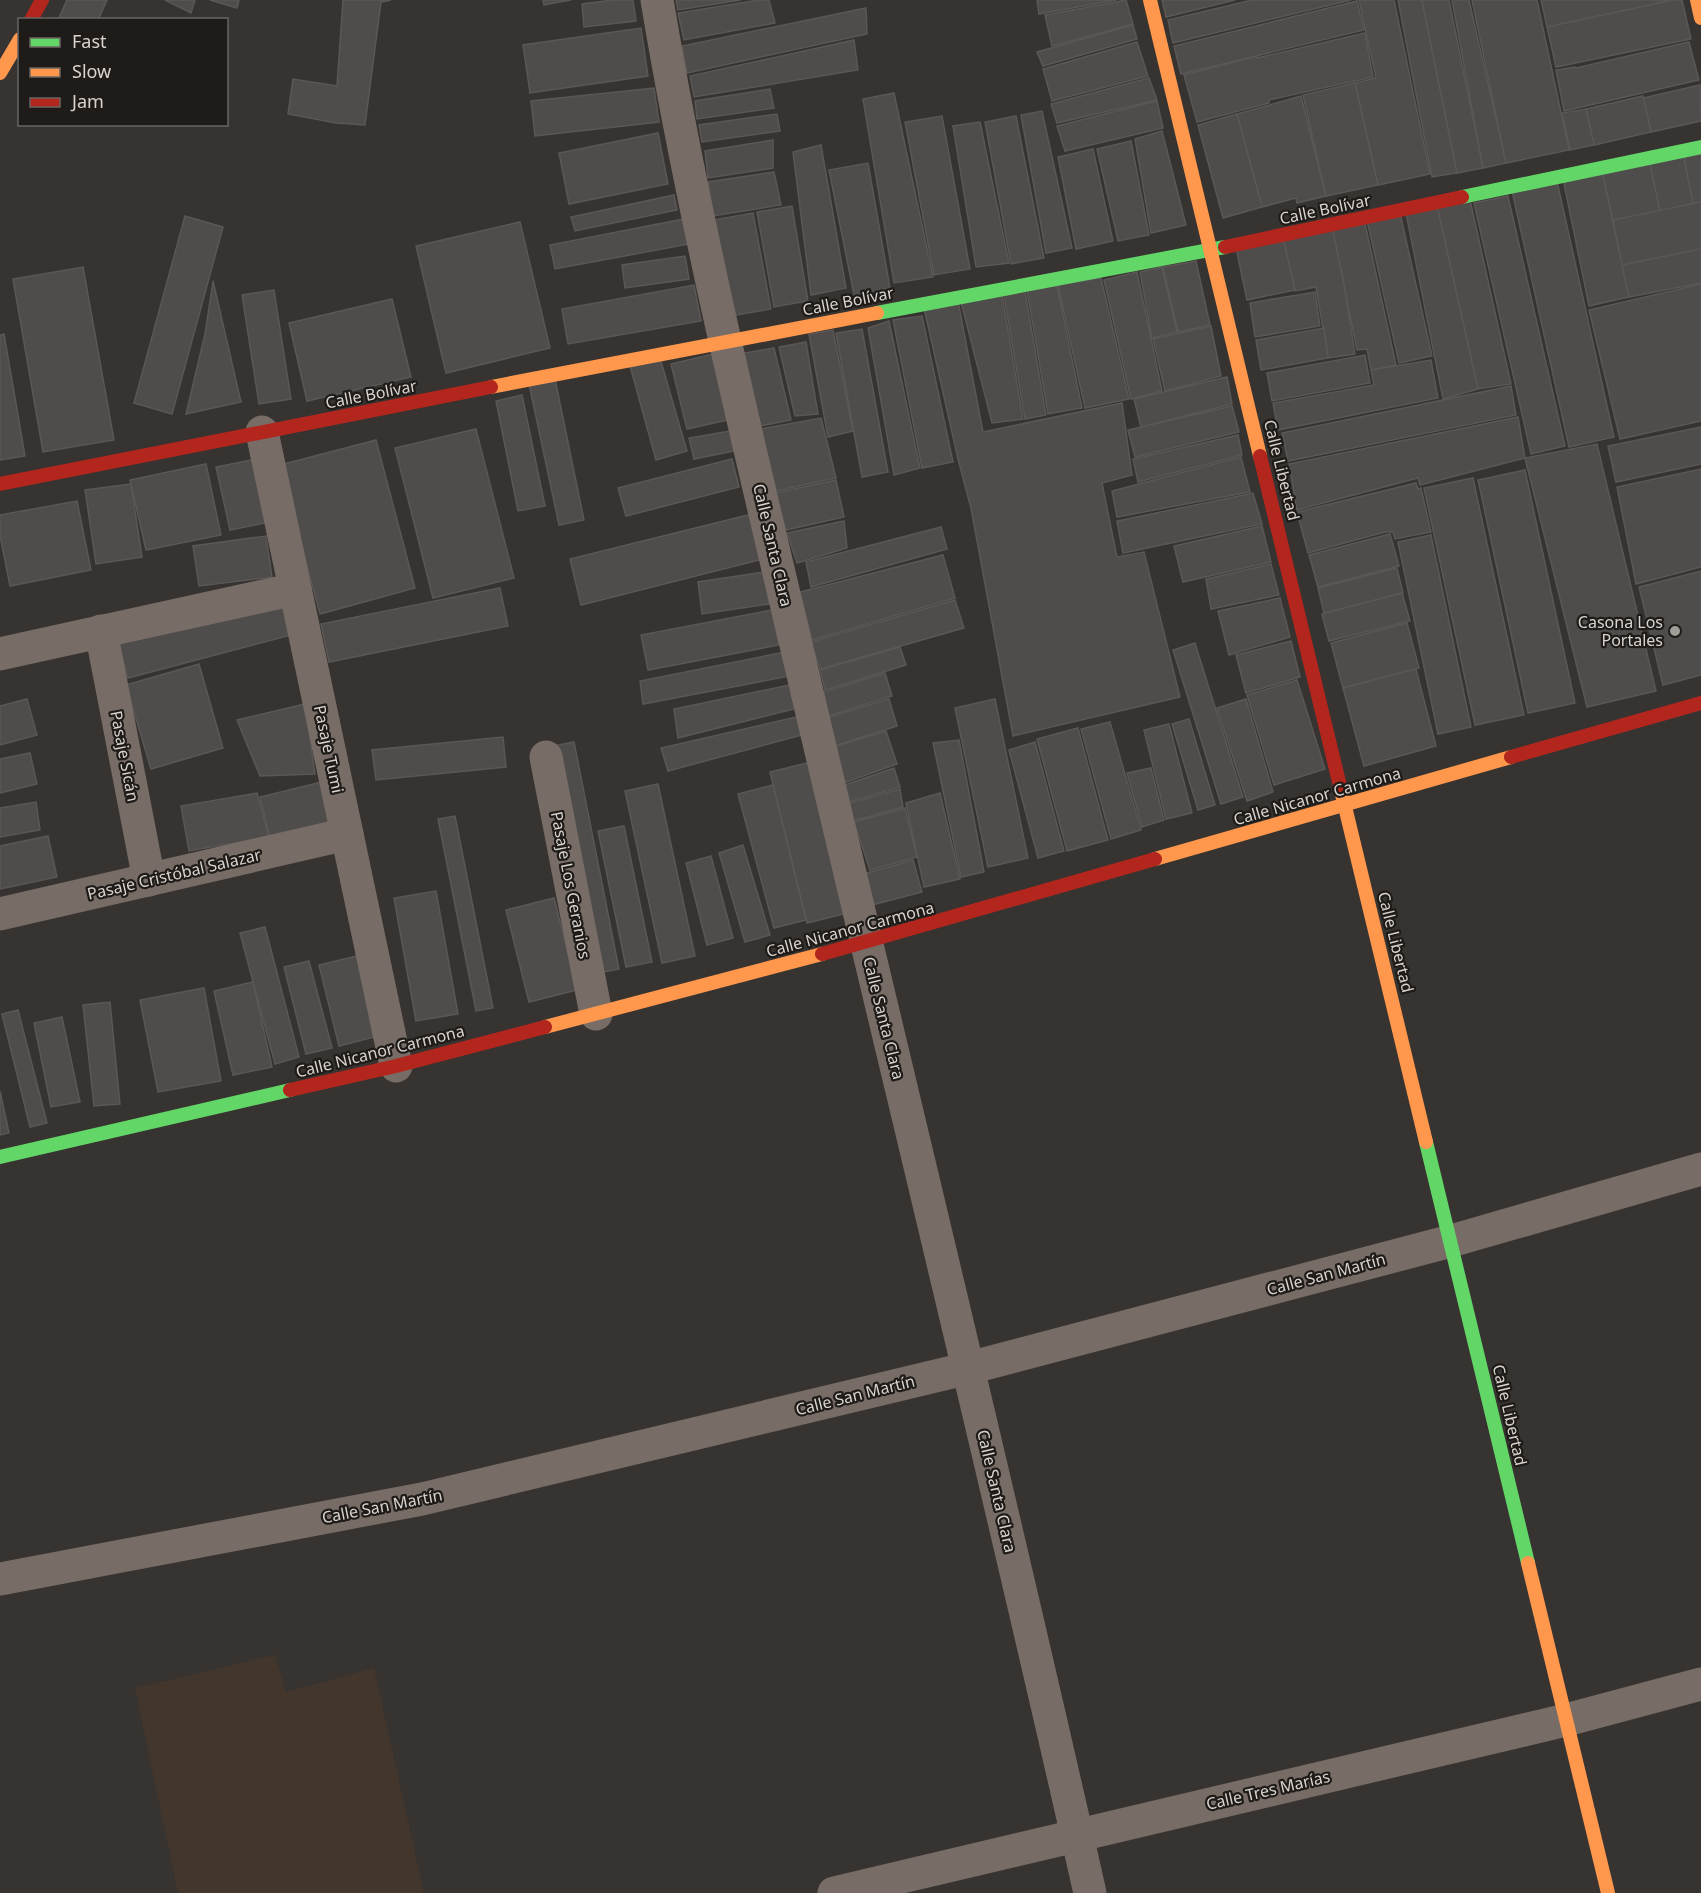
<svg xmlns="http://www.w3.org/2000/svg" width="1701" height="1893" viewBox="0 0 1701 1893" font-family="'Noto Sans',sans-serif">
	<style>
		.built { fill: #42362d }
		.building { fill: #4f4c4c; stroke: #5a5756; stroke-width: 1.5 }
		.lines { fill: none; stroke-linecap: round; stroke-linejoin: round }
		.street { stroke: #776d66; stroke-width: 33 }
		.fast { stroke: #63d668; stroke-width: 14 }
		.slow { stroke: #ff974d; stroke-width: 14 }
		.jam { stroke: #b3261e; stroke-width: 14 }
		.poi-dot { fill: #a09c97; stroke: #1e1b18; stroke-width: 2 }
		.labels { text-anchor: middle; stroke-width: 4.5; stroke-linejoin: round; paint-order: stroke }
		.street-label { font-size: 16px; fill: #d9d4cf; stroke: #1e1b18 }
		.poi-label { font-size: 16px; fill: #d9d4cf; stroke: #1e1b18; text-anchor: end }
	</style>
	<rect width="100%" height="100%" fill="#363330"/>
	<path class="built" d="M275 1655 286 1692 374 1668 424 1893H178L135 1688Z"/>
	<g class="building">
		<path d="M67 0H107L98 20H58Z"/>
		<path d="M165 0H195L191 13Z"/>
		<path d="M210 0H239L237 8Z"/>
		<path d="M343 0H391L381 2 365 125 336 123 288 114 293 79 337 86Z"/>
		<path d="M543 0H571L544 5Z"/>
		<path d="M613 0H633L636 21 584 27 582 4Z"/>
		<path d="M676 0H741L678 10Z"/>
		<path d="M759 0H769L775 23 684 40 678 13Z"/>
		<path d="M1037 0H1116L1039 14Z"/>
		<path d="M1126 0 1133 24 1052 46 1045 15Z"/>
		<path d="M1162 0H1235L1166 17Z"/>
		<path d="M1252 0H1351L1173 43 1168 20Z"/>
		<path d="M1359 0H1394L1430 174 1378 185 1355 83 1376 78Z"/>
		<path d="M1398 0H1422L1457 173 1432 177Z"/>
		<path d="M1422 0H1449L1483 168 1457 173Z"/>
		<path d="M1452 0H1469L1506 163 1483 168Z"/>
		<path d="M1472 0H1537L1569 150 1506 163Z"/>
		<path d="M1541 0H1673L1547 27Z"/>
		<path d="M1673 0H1682L1691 39 1556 67 1547 27Z"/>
		<path d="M1357 1 1364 30 1181 74 1174 46Z"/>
		<path d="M866 8 867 34 687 73 682 46Z"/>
		<path d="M1133 25 1137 39 1043 66 1037 52Z"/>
		<path d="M641 28 648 76 530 93 523 45Z"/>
		<path d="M1365 33 1373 77 1269 100V103L1197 122 1184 75 1257 56V58Z"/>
		<path d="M854 40 858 70 694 97 690 76Z"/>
		<path d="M1137 42 1148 76 1052 101 1043 69Z"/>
		<path d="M1689 42 1699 80 1564 111 1556 70 1575 67 1576 68Z"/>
		<path d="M1149 78 1157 100 1057 123 1051 104Z"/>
		<path d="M1355 83 1378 185 1326 196 1303 95Z"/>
		<path d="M1700 85 1701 121 1651 132 1643 98Z"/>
		<path d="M654 88 659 122 535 136 531 101Z"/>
		<path d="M770 89 774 108 697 119 695 101Z"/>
		<path d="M894 93 933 277 894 283 863 99Z"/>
		<path d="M1301 96 1326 196 1297 203 1296 198 1262 207 1237 114Z"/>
		<path d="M1643 96 1651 132 1594 145 1586 109Z"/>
		<path d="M1157 101 1163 128 1065 151 1057 126Z"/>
		<path d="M1586 109 1594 145 1570 150 1562 113Z"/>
		<path d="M1042 111 1072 248 1046 253 1021 115Z"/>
		<path d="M777 114 780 131 702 142 699 125Z"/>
		<path d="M1237 114 1262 207 1223 218 1198 125Z"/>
		<path d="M942 116 970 269 934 275 905 122Z"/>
		<path d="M1016 116 1044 258 1011 264 985 122Z"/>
		<path d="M980 122 1009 263 976 267 953 126Z"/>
		<path d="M1162 131 1186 225 1151 233 1135 139Z"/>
		<path d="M658 133 668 184 569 204 559 153Z"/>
		<path d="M773 140V168L708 178 705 151Z"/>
		<path d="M1131 141 1149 235 1118 241 1097 149Z"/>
		<path d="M821 145 846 288 811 295 793 152Z"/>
		<path d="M1093 149 1113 241 1076 249 1058 157Z"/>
		<path d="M1701 149V202L1693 203 1683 153Z"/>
		<path d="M1683 153 1693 203 1660 211 1649 160Z"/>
		<path d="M1649 160 1660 211 1613 220 1602 171Z"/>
		<path d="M868 163 890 288 854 295 829 170Z"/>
		<path d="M1602 171 1629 297 1589 306 1563 179Z"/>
		<path d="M774 172 781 205 713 216 708 182Z"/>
		<path d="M1557 181 1614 437 1569 447 1512 191Z"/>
		<path d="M674 195 677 210 575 231 571 217Z"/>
		<path d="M1508 196 1565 446 1531 454 1474 203Z"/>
		<path d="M1470 200 1511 384 1478 389 1437 206Z"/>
		<path d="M1701 202V249L1622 265 1613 220Z"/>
		<path d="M792 206 808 301 774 307 757 212Z"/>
		<path d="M1437 206 1478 389 1443 399 1406 213Z"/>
		<path d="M753 213 771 309 731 316 713 220Z"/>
		<path d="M1400 213 1432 356 1399 363 1367 220Z"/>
		<path d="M185 216 223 227 172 414 134 403Z"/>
		<path d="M684 219 689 244 555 269 550 245Z"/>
		<path d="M1364 219 1396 365 1371 370 1367 349 1357 350 1332 227Z"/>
		<path d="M520 222 550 348 446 373 416 246Z"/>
		<path d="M1332 228 1343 278 1355 354 1328 358 1316 287 1295 291 1283 238Z"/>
		<path d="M1283 238 1295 290 1247 300 1236 248Z"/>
		<path d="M1701 249V283L1629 297 1622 265Z"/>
		<path d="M685 256 689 279 625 288 622 265Z"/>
		<path d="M1196 261 1210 325 1178 332 1163 267Z"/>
		<path d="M83 267 114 440 43 452 13 279Z"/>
		<path d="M1162 267 1177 332 1152 338 1140 272Z"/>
		<path d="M1137 272 1162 391 1131 399 1104 280Z"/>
		<path d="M1101 278 1129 399 1085 408 1058 285Z"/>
		<path d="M213 281 241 402 186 414 205 334Z"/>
		<path d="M1701 284V421L1620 439 1589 310Z"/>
		<path d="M694 285 701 321 568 344 562 309Z"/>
		<path d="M1057 286 1082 408 1048 414 1027 290Z"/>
		<path d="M274 290 291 399 259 404 242 295Z"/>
		<path d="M1025 291 1046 415 1025 419 1004 295Z"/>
		<path d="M1315 292 1320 326 1255 337 1250 303Z"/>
		<path d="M1002 295 1023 419 992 423 961 302Z"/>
		<path d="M392 299 411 377 307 401 289 323Z"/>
		<path d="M958 301 983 432 1122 403 1132 475 1102 483 1117 557 1144 552 1180 697 1013 736 971 508 958 459 924 308Z"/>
		<path d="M922 316 953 462 922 468 893 320Z"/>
		<path d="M889 321 920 468 894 475 868 328Z"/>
		<path d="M1211 326 1221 376 1165 391 1153 339Z"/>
		<path d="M1324 328 1328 358 1261 370 1256 340Z"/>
		<path d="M862 329 888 472 862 477 836 333Z"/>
		<path d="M833 330 853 431 828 437 809 334Z"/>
		<path d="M4 334 25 456 0 460V335Z"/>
		<path d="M806 342 818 414 795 416 779 347Z"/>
		<path d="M774 348 791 420 760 426 744 353Z"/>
		<path d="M713 354 728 420 687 429 671 364Z"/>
		<path d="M1365 355 1370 383 1272 401 1267 373Z"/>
		<path d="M660 358 687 451 656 460 630 366Z"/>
		<path d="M1431 360 1438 398 1278 430 1273 403 1374 385 1371 370Z"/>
		<path d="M1227 377 1232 404 1141 427 1134 399Z"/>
		<path d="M555 379 584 520 559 525 529 384Z"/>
		<path d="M1511 386 1516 415 1288 461 1282 433Z"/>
		<path d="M522 395 545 506 518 511 496 401Z"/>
		<path d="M1232 406 1239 432 1135 457 1128 430Z"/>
		<path d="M1518 417 1525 458 1420 485 1418 478 1297 510 1289 464Z"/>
		<path d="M821 418 836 478 776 491 761 429Z"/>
		<path d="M1701 427V464L1616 482 1608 446Z"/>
		<path d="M476 429 514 578 433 598 395 448Z"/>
		<path d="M741 429 744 449 694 459 689 438Z"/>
		<path d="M1238 435 1242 455 1138 482 1133 459Z"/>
		<path d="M376 440 415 588 320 614 280 465Z"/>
		<path d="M1597 444 1656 691 1587 707 1525 458Z"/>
		<path d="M1241 457 1250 492 1117 517 1112 491Z"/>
		<path d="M256 459 270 522 230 530 216 467Z"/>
		<path d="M732 459 739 487 626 516 618 488Z"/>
		<path d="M206 464 221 535 146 550 130 480Z"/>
		<path d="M1701 469V567L1636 584 1617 487Z"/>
		<path d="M1525 470 1575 703 1528 713 1478 480Z"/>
		<path d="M1473 478 1524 715 1475 725 1424 488Z"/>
		<path d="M836 480 844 517 786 530 775 493Z"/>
		<path d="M1416 483 1418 489 1421 488 1431 532 1395 539 1393 532H1385L1308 553 1297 512Z"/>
		<path d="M131 484 142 557 96 564 85 490Z"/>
		<path d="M1253 493 1262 524 1123 553 1117 521Z"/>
		<path d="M77 501 91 570 10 586 0 535V515Z"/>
		<path d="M756 513 767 558 581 605 570 559Z"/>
		<path d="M844 521 847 548 797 563 787 533Z"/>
		<path d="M1262 526 1271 562 1183 582 1174 546Z"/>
		<path d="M941 527 947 549 811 587 806 562Z"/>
		<path d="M1390 534 1399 566 1318 587 1309 555Z"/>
		<path d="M1431 535 1471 727 1438 734 1398 542Z"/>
		<path d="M266 536 272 577 199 586 193 546Z"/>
		<path d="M943 555 955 598 812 640 800 592Z"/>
		<path d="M1271 564 1279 595 1211 609 1206 579Z"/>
		<path d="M1397 568 1403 593 1324 613 1318 588Z"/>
		<path d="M1701 571V675L1663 685 1639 587Z"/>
		<path d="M764 572 769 604 702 614 698 582Z"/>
		<path d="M500 588 508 626 329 662 321 624Z"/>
		<path d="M1402 593 1410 621 1329 641 1322 614Z"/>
		<path d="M1280 598 1290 637 1229 655 1218 611Z"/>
		<path d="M281 599 291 635 128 678 118 642Z"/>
		<path d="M955 600 964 628 820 669 811 642Z"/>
		<path d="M772 610 779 645 648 670 641 635Z"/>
		<path d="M1407 623 1419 668 1343 688 1331 643Z"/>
		<path d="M1291 641 1300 677 1246 693 1236 655Z"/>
		<path d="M1195 643 1243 797 1221 804 1173 650Z"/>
		<path d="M900 647 906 665 825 690 820 670Z"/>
		<path d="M785 652 790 676 643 704 640 681Z"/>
		<path d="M199 664 223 748 151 769 126 685Z"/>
		<path d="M1416 669 1436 746 1364 766 1343 688Z"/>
		<path d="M885 673 892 696 828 716 821 693Z"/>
		<path d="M1297 680 1325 769 1274 785 1247 695Z"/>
		<path d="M799 683 802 707 678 738 674 709Z"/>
		<path d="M27 699 37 735 0 745V706Z"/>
		<path d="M889 699 897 726 834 746 826 718Z"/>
		<path d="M995 699 1028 858 988 867 955 708Z"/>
		<path d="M1246 699 1273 792 1247 801 1217 708Z"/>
		<path d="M305 704 315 774 260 776 237 720Z"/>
		<path d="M805 715 813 732 668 771 661 748Z"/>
		<path d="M1189 719 1215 805 1198 810 1172 724Z"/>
		<path d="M1110 722 1141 830 1111 839 1081 729Z"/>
		<path d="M1169 724 1192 813 1166 819 1144 730Z"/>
		<path d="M1078 728 1108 840 1067 851 1037 739Z"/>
		<path d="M886 731 897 764 841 784 833 747Z"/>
		<path d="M503 737 506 767 376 780 372 750Z"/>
		<path d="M959 740 984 872 961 877 933 743Z"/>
		<path d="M574 742 619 969 593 974 548 747Z"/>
		<path d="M1035 742 1064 851 1038 858 1009 750Z"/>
		<path d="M30 753 37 784 0 793V759Z"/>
		<path d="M811 762 848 913 807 923 770 772Z"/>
		<path d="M894 768 900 787 848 802 842 786Z"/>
		<path d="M1151 768 1164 820 1142 827 1127 773Z"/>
		<path d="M322 782 332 823 270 838 260 797Z"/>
		<path d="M658 784 695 956 662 963 625 791Z"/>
		<path d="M773 785 806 920 774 928 738 794Z"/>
		<path d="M900 789 903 807 853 821 847 804Z"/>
		<path d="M257 793 269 837 189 851 181 806Z"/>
		<path d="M940 793 960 879 924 887 906 803Z"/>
		<path d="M36 802 40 830 0 837V808Z"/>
		<path d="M905 808 917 857 870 870 854 822Z"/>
		<path d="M455 816 493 1008 476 1011 438 819Z"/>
		<path d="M624 826 652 962 626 967 598 831Z"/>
		<path d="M48 836 57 877 0 889V846Z"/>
		<path d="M743 845 770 935 745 942 719 853Z"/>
		<path d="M711 856 733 938 707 945 686 863Z"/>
		<path d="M913 860 922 892 872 905 863 874Z"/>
		<path d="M436 891 458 1014 416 1021 394 898Z"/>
		<path d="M554 898 577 990 529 1002 506 910Z"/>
		<path d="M265 927 299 1057 275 1064 240 933Z"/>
		<path d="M357 956 378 1036 339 1046 319 965Z"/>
		<path d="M309 961 332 1048 306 1054 284 967Z"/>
		<path d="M253 982 272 1067 233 1075 214 991Z"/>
		<path d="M204 988 221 1081 158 1092 140 1000Z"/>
		<path d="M110 1002 120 1104 94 1106 83 1005Z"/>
		<path d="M18 1010 47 1123 30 1127 2 1014Z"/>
		<path d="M62 1017 80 1102 51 1107 34 1023Z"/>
		<path d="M0 1091 9 1133 0 1135Z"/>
	</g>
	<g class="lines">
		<g class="street">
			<path d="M657 0C696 234 754 465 808 696 902 1095 1000 1493 1090 1893"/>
			<path d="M262 432 396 1066"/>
			<path d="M101 631 149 880"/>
			<path d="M0 654 295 589"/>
			<path d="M546 757 596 1014"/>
			<path d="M0 914 347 834"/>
			<path d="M0 1579 422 1499 969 1368 1451 1241 1701 1169"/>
			<path d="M834 1893 1566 1720 1701 1684"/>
		</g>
		<g class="fast">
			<path d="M1462 197 1701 147"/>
			<path d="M877 313 1225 247"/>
			<path d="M1426 1142 1528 1563"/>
			<path d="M0 1157 290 1090"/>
		</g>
		<g class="slow">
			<path d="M1150 0 1260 456"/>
			<path d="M1697 0 1701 18"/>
			<path d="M0 73 20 39"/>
			<path d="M491 387 877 313"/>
			<path d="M1340 786 1426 1142"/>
			<path d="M1155 859 1511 757"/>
			<path d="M545 1027 822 954"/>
			<path d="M1528 1563 1608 1893"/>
		</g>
		<g class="jam">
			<path d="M31 20 42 0"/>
			<path d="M1225 247 1462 197"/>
			<path d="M1260 456 1340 786"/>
			<path d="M0 484 491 387"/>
			<path d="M1511 757 1701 703"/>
			<path d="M822 954 1155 859"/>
			<path d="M290 1090 396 1066 545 1027"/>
		</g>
	</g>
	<circle class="poi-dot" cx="1675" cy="631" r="6"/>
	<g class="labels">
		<g class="street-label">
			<text transform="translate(1325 209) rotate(-12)" y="6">Calle Bolívar</text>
			<text transform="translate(848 301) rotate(-11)" y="6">Calle Bolívar</text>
			<text transform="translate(371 394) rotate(-11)" y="6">Calle Bolívar</text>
			<text transform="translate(1282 470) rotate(76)" y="6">Calle Libertad</text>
			<text transform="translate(773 545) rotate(77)" y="6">Calle Santa Clara</text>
			<text transform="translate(329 749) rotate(78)" y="6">Pasaje Tumi</text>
			<text transform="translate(125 756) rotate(79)" y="6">Pasaje Sicán</text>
			<text transform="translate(1317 796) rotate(-16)" y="6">Calle Nicanor Carmona</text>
			<text transform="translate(174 874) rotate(-13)" y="6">Pasaje Cristóbal Salazar</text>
			<text transform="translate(571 885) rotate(79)" y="6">Pasaje Los Geranios</text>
			<text transform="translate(850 929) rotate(-15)" y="6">Calle Nicanor Carmona</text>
			<text transform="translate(1396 942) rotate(76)" y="6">Calle Libertad</text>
			<text transform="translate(884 1018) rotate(76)" y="6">Calle Santa Clara</text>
			<text transform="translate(380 1051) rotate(-14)" y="6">Calle Nicanor Carmona</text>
			<text transform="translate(1326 1274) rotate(-15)" y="6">Calle San Martín</text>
			<text transform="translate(855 1395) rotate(-14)" y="6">Calle San Martín</text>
			<text transform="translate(1510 1415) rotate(77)" y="6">Calle Libertad</text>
			<text transform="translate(997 1491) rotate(77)" y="6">Calle Santa Clara</text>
			<text transform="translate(382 1506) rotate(-11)" y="6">Calle San Martín</text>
			<text transform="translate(1268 1790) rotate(-13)" y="6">Calle Tres Marías</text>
		</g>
		<g class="poi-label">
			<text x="1663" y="628">Casona Los<tspan x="1663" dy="18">Portales</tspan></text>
		</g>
	</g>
	<rect x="18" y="18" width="210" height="108" fill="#1e1b18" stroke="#696561" stroke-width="1.5"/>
	<rect x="30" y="38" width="30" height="9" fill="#63d668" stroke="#696561" stroke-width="1.5"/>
	<text x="72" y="48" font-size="18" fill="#d9d4cf">Fast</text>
	<rect x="30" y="68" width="30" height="9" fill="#ff974d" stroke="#696561" stroke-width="1.5"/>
	<text x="72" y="78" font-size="18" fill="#d9d4cf">Slow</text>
	<rect x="30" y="98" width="30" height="9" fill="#b3261e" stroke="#696561" stroke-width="1.5"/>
	<text x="72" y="108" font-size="18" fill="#d9d4cf">Jam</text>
</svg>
